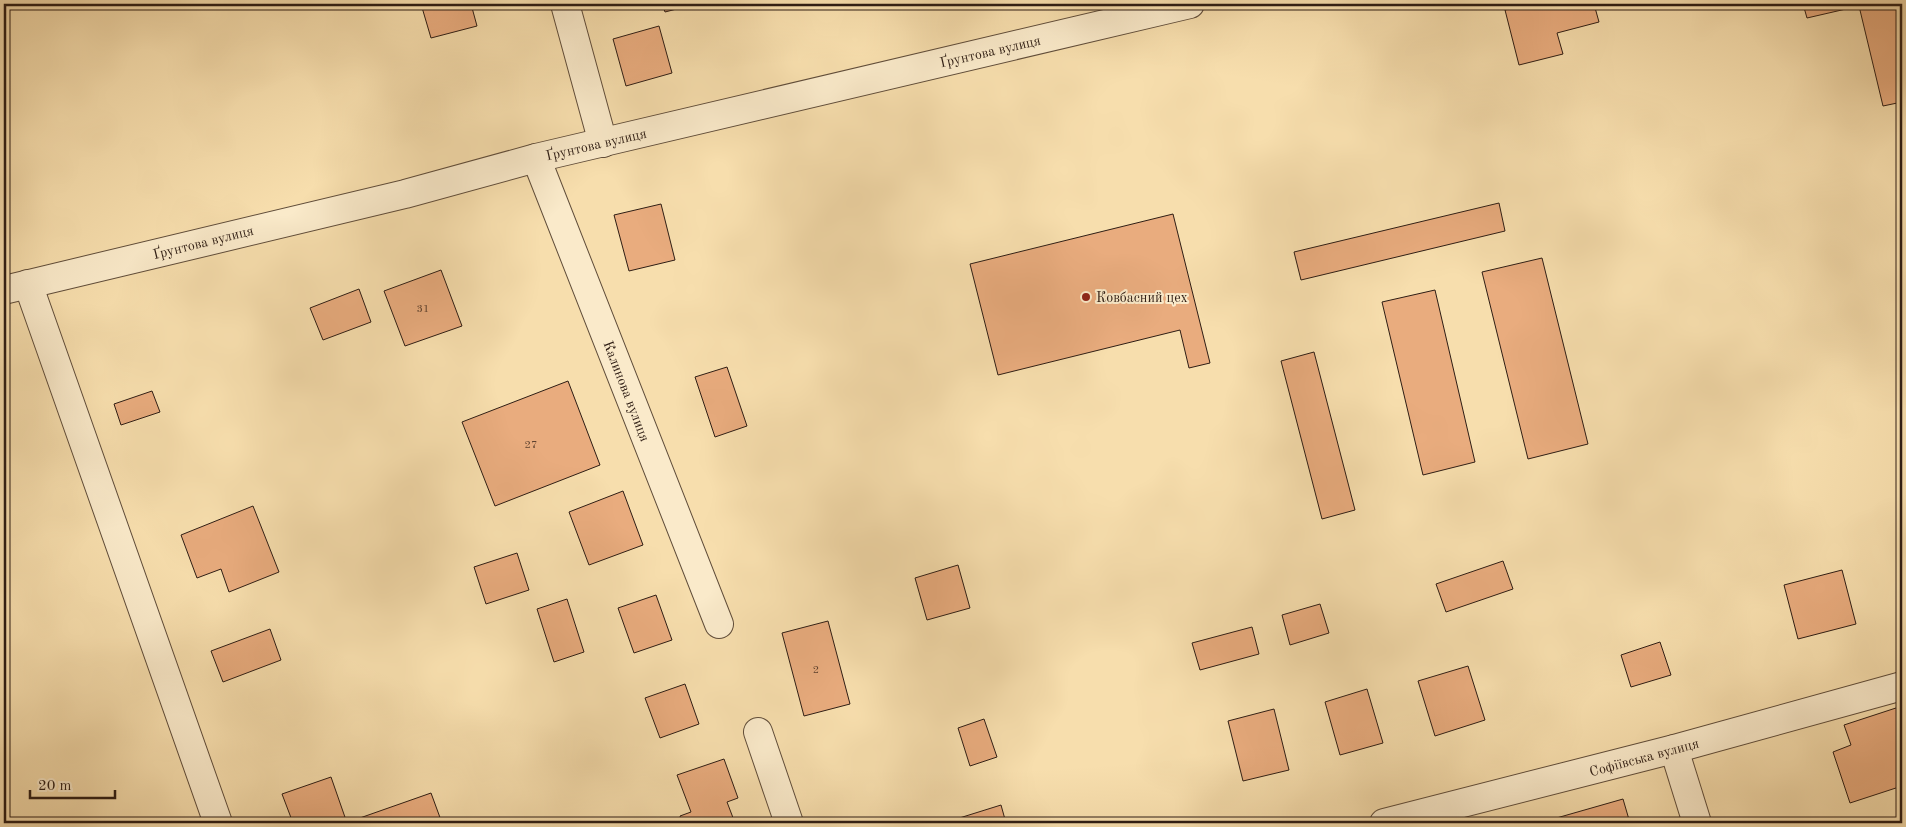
<svg xmlns="http://www.w3.org/2000/svg" width="1906" height="827" viewBox="0 0 1906 827" font-family="'Old Standard TT',serif">
	<style>
		.building { fill: #e9ac7e; stroke: #2e1d14 }
		.lines { fill: none; stroke-linecap: round; stroke-linejoin: round }
		.minor-casing { stroke: #604d3a; stroke-width: 30 }
		.minor { stroke: #faeaca; stroke-width: 28 }
		.poi-dot { fill: #8f2418; stroke: #faeaca; stroke-width: 2 }
		.labels { text-anchor: middle; stroke-width: 4; stroke-linejoin: round; paint-order: stroke }
		.number-label { font-size: 11px; fill: #5d412e }
		.street-label { font-size: 14px; fill: #2e1d14; stroke: #faeaca }
		.poi-label { font-size: 14px; fill: #2e1d14; stroke: #faeaca; text-anchor: start }
	</style>
	<rect width="100%" height="100%" fill="#f7dead"/>
	<filter id="stains"><feTurbulence type="fractalNoise" baseFrequency=".004" numOctaves="4"/><feColorMatrix values="0 0 0 0 .2 0 0 0 0 .09 0 0 0 0 .02 0 0 0 .5 -.17"/></filter>
	<radialGradient id="worn" r=".72"><stop offset=".6" stop-color="#630" stop-opacity="0"/><stop offset="1" stop-color="#630" stop-opacity=".3"/></radialGradient>
	<g class="building">
		<path d="M421 4H471L477 26 431 38Z"/>
		<path d="M662 4H696L665 12Z"/>
		<path d="M1530 4H1594L1599 22 1557 33 1563 54 1519 65 1505 10Z"/>
		<path d="M1803 4H1902V102L1883 106 1859 6 1807 18Z"/>
		<path d="M659 26 672 73 626 86 613 39Z"/>
		<path d="M1499 203 1505 231 1301 280 1294 252Z"/>
		<path d="M661 204 675 260 629 271 614 215Z"/>
		<path d="M1173 214 1210 363 1189 368 1180 330 998 375 970 264Z"/>
		<path d="M1542 258 1588 444 1528 459 1482 272Z"/>
		<path d="M441 270 462 326 405 346 384 291Z"/>
		<path d="M359 289 371 322 323 340 310 308Z"/>
		<path d="M1435 290 1475 462 1423 475 1382 302Z"/>
		<path d="M1314 352 1355 510 1322 519 1281 361Z"/>
		<path d="M727 367 747 426 715 437 695 377Z"/>
		<path d="M568 381 600 465 495 506 462 422Z"/>
		<path d="M152 391 160 412 121 425 114 404Z"/>
		<path d="M623 491 643 545 589 565 569 512Z"/>
		<path d="M253 506 279 572 229 592 221 569 197 578 181 535Z"/>
		<path d="M517 553 529 590 486 604 474 567Z"/>
		<path d="M1503 561 1513 589 1446 612 1436 584Z"/>
		<path d="M958 565 970 608 927 620 915 578Z"/>
		<path d="M1842 570 1856 624 1798 639 1784 585Z"/>
		<path d="M656 595 672 640 634 653 618 608Z"/>
		<path d="M567 599 584 652 554 662 537 609Z"/>
		<path d="M1320 604 1329 633 1290 645 1282 615Z"/>
		<path d="M828 621 850 704 804 716 782 633Z"/>
		<path d="M1252 627 1259 654 1200 670 1192 643Z"/>
		<path d="M270 629 281 660 223 682 211 651Z"/>
		<path d="M1660 642 1671 675 1631 687 1621 655Z"/>
		<path d="M1468 666 1485 720 1435 736 1418 681Z"/>
		<path d="M685 684 699 724 660 738 645 698Z"/>
		<path d="M1367 689 1383 743 1340 755 1325 702Z"/>
		<path d="M1902 706V753L1899 754 1902 765V786L1850 803 1833 752 1851 745 1844 725Z"/>
		<path d="M1274 709 1289 770 1243 781 1228 721Z"/>
		<path d="M984 719 997 757 970 766 958 728Z"/>
		<path d="M724 759 738 798 727 802 735 823H682L680 816 691 812 677 775Z"/>
		<path d="M331 777 347 823H293L282 794Z"/>
		<path d="M431 793 442 823H359L357 819Z"/>
		<path d="M1623 799 1630 823H1554L1553 819Z"/>
		<path d="M1001 805 1006 823H954L953 820Z"/>
		<path d="M1519 819 1521 823H1504Z"/>
	</g>
	<g class="lines">
		<g class="minor-casing">
			<g id="minor">
				<path d="M565 4 603 143"/>
				<path d="M536 158 719 624"/>
				<path d="M28 284 218 823"/>
				<path d="M4 290 405 194 536 158 1190 4"/>
				<path d="M758 732 789 823"/>
				<path d="M1674 749 1697 823"/>
				<path d="M1384 823 1674 749 1902 686"/>
			</g>
		</g>
		<use href="#minor" class="minor"/>
	</g>
	<circle class="poi-dot" cx="1086" cy="297" r="5"/>
	<g class="labels">
		<g class="number-label">
			<text x="423" y="312">31</text>
			<text x="531" y="448">27</text>
			<text x="816" y="673">2</text>
		</g>
		<g class="street-label">
			<text transform="translate(990 51) rotate(-13)" y="5">Ґрунтова вулиця</text>
			<text transform="translate(596 144) rotate(-13)" y="5">Ґрунтова вулиця</text>
			<text transform="translate(203 242) rotate(-14)" y="5">Ґрунтова вулиця</text>
			<text transform="translate(627 391) rotate(69)" y="5">Калинова вулиця</text>
			<text transform="translate(1644 757) rotate(-15)" y="5">Софіївська вулиця</text>
		</g>
		<g class="poi-label">
			<text x="1096" y="302">Ковбасний цех</text>
		</g>
	</g>
	<rect width="1906" height="827" fill="none" stroke="#f7dead" stroke-width="20"/>
	<rect x="5" y="5" width="1896" height="817" fill="none" stroke="#2e1d14" stroke-width="2.5"/>
	<rect x="10" y="10" width="1886" height="807" fill="none" stroke="#2e1d14"/>
	<path d="M30 790v8h85v-8" fill="none" stroke="#2e1d14" stroke-width="2.5"/>
	<text x="38" y="790" font-size="15" fill="#2e1d14" stroke="#faeaca" stroke-width="4" paint-order="stroke">20 m</text>
	<rect width="100%" height="100%" filter="url(#stains)"/>
	<rect width="100%" height="100%" fill="url(#worn)"/>
</svg>
